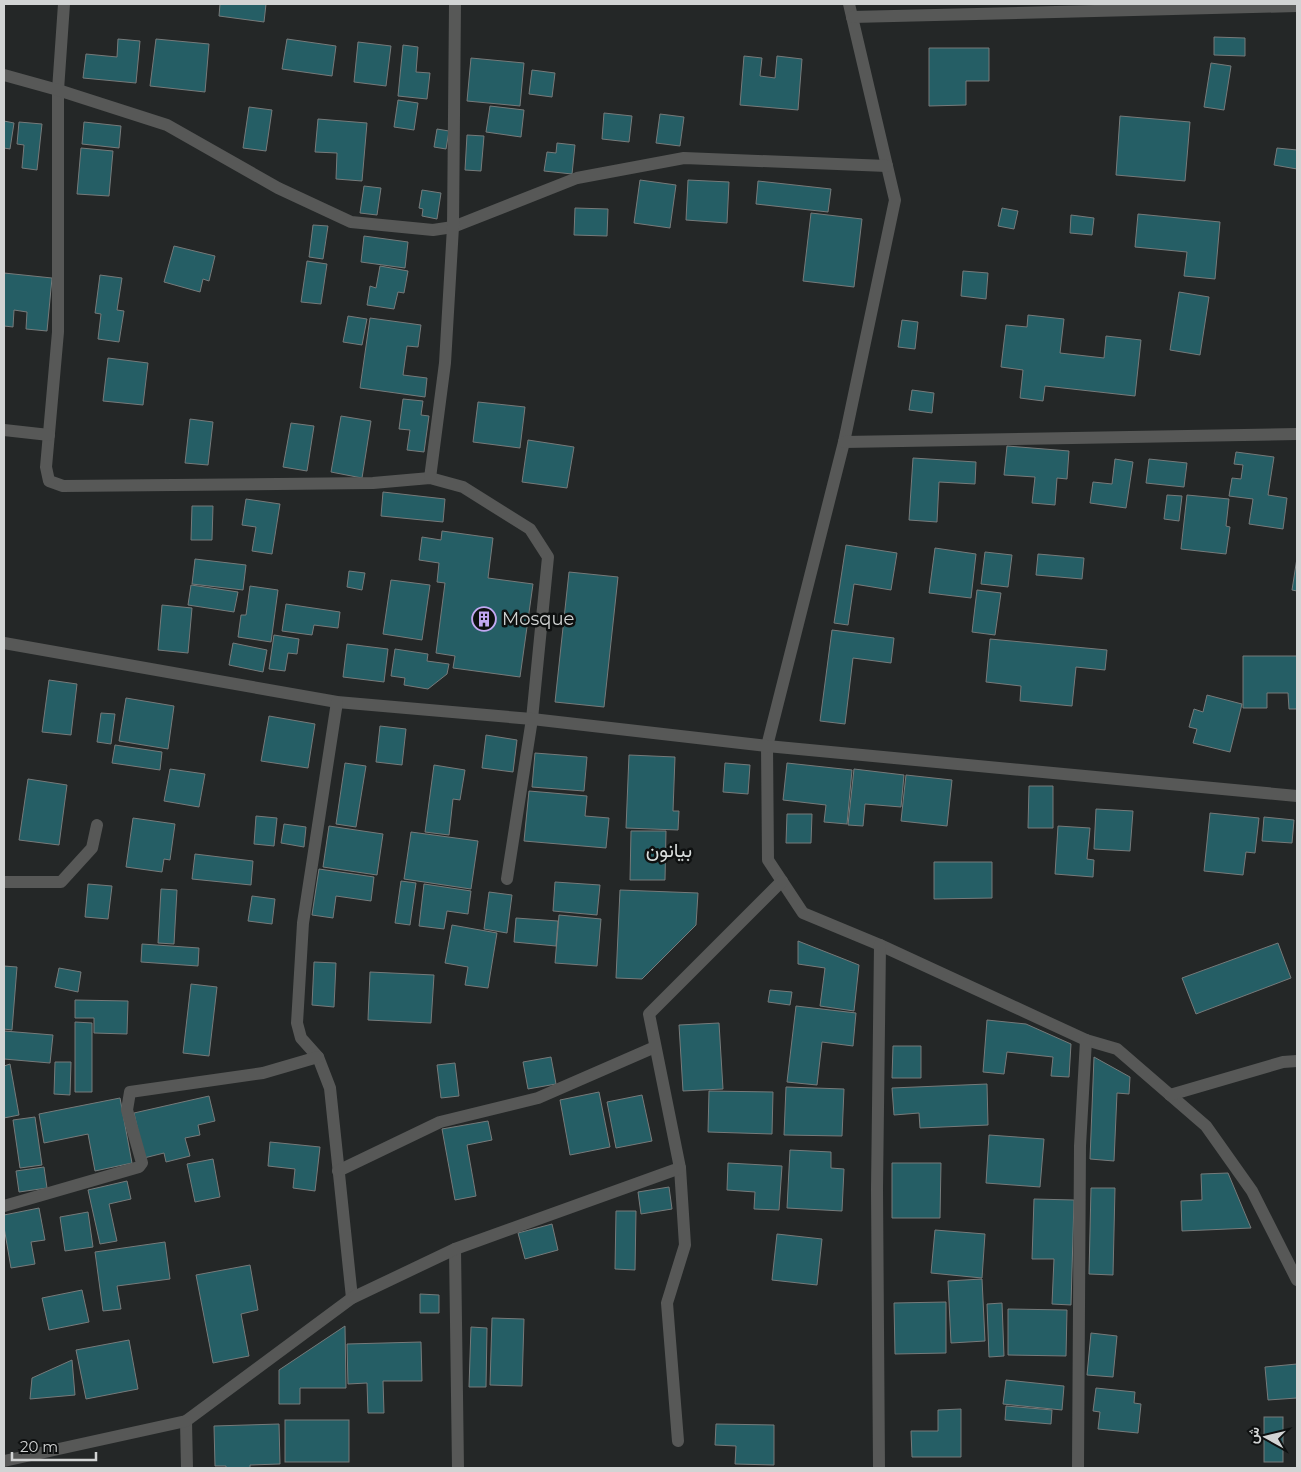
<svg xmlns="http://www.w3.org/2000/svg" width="1301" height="1472" viewBox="0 0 1301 1472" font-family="Montserrat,Vazirmatn,sans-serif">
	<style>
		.building { fill: #255e65; stroke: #767a7a }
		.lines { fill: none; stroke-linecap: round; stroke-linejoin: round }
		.minor { stroke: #575857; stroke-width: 12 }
		.labels { text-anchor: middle; stroke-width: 5; stroke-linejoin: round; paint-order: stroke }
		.poi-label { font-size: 18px; fill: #d2d4d4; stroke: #0e1010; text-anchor: start }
		.quarter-label { font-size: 20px; fill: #d9dddc; stroke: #0e1010 }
	</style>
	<rect width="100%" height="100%" fill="#242727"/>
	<g class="building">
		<path d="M220 4H266L264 22 219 16Z"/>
		<path d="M1214 37 1245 38V56L1214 55Z"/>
		<path d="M118 39 140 41 136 83 83 78 86 54 117 57Z"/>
		<path d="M156 39 209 44 205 92 150 86Z"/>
		<path d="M287 39 336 46 332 76 282 69Z"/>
		<path d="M358 42 391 46 386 86 354 82Z"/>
		<path d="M403 45 418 47 416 72 430 73 427 99 398 96Z"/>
		<path d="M929 48H989V81H966V105L929 106Z"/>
		<path d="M744 56 762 58 760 76 775 78 777 56 802 59 798 110 740 105Z"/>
		<path d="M471 58 524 63 520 106 467 101Z"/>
		<path d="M1211 63 1231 66 1224 110 1204 107Z"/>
		<path d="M532 70 555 73 552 97 529 94Z"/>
		<path d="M398 100 418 103 414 130 394 127Z"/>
		<path d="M490 106 524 110 521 137 486 132Z"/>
		<path d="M249 107 272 110 266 151 243 148Z"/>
		<path d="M604 113 632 116 629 142 602 139Z"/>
		<path d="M660 114 684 117 680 146 656 143Z"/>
		<path d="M1120 116 1190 122 1185 181 1116 175Z"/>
		<path d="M318 119 367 123 362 181 336 179 337 153 315 152Z"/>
		<path d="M4 121 14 123 10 149 4 148Z"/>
		<path d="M19 122 42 124 37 170 22 168 24 145 17 144Z"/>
		<path d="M84 122 121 126 119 148 82 144Z"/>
		<path d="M437 129 449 131 446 149 434 147Z"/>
		<path d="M467 135 484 136 481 171 465 170Z"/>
		<path d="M557 143 575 145 572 174 544 171 547 152 556 153Z"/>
		<path d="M81 148 113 151 109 196 77 194Z"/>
		<path d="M1277 148 1297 150V169L1274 165Z"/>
		<path d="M640 180 676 185 670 228 634 223Z"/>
		<path d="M688 180 729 182 727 223 686 220Z"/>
		<path d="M758 181 831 189 828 212 756 204Z"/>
		<path d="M364 186 381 188 377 215 360 213Z"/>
		<path d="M422 190 441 193 437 219 422 216 423 209 419 208Z"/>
		<path d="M575 208 608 209 607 236 574 235Z"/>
		<path d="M1002 208 1018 211 1014 229 998 226Z"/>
		<path d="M811 213 862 219 854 287 803 281Z"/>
		<path d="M1138 214 1220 222 1215 279 1184 276 1187 252 1135 247Z"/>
		<path d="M1071 215 1094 218 1092 235 1070 233Z"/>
		<path d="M313 225 328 226 323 259 309 257Z"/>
		<path d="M364 236 408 242 405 268 361 262Z"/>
		<path d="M174 246 215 256 209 281 203 279 200 292 164 282Z"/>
		<path d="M307 261 327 264 321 304 301 302Z"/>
		<path d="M380 266 408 271 404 293 398 292 394 309 367 305 370 286 376 288Z"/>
		<path d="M963 271 988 273 986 299 961 296Z"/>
		<path d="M4 273 52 278 47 331 26 329 27 312 14 310 13 327 4 326Z"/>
		<path d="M100 275 122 278 117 310 124 311 119 342 98 339 101 314 95 313Z"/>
		<path d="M1179 292 1209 297 1200 355 1170 350Z"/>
		<path d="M1028 315 1064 319 1060 353 1104 358 1106 336 1141 340 1135 396 1045 386 1043 401 1020 398 1023 370 1001 367 1006 325 1027 327Z"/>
		<path d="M348 316 367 319 362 345 343 342Z"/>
		<path d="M370 318 421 325 418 347 407 346 403 375 427 378 425 397 360 388Z"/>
		<path d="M902 320 918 322 915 349 898 347Z"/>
		<path d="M108 358 148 363 143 405 103 401Z"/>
		<path d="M912 390 934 393 932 413 909 410Z"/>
		<path d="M403 399 423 401 421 415 429 416 424 452 407 450 410 430 399 429Z"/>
		<path d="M478 402 525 407 520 448 473 442Z"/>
		<path d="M341 416 371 421 362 478 331 472Z"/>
		<path d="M190 419 213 422 208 465 185 463Z"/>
		<path d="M291 423 314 426 307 471 283 467Z"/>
		<path d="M528 440 574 447 567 488 522 482Z"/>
		<path d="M1007 446 1069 451 1067 479 1057 478 1055 505 1032 503 1035 477 1004 475Z"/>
		<path d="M1236 452 1274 457 1268 495 1287 498 1283 529 1249 524 1253 499 1229 496 1232 478 1241 479 1243 465 1234 464Z"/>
		<path d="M913 458 976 462 975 484 939 482 937 522 909 520Z"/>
		<path d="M1115 459 1133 462 1126 508 1090 503 1093 482 1112 484Z"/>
		<path d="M1149 459 1187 463 1184 487 1146 483Z"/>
		<path d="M383 492 445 499 443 522 381 516Z"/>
		<path d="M1167 495 1182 496 1179 521 1164 519Z"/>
		<path d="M1187 495 1229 499 1226 526 1230 527 1226 554 1181 549Z"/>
		<path d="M246 499 280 504 272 554 252 551 256 527 242 525Z"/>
		<path d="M192 506H213L212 540H191Z"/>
		<path d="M442 531 493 538 488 578 533 584 520 677 453 668 455 656 436 653 445 583 437 582 439 563 419 560 422 537 441 540Z"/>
		<path d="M846 545 897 553 891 590 854 584 848 625 834 623Z"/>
		<path d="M935 548 976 554 971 598 929 593Z"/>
		<path d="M985 552 1012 555 1008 587 981 584Z"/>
		<path d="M1038 554 1084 558 1082 579 1036 575Z"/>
		<path d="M1297 558V591L1292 590Z"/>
		<path d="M195 559 246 565 243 590 192 584Z"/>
		<path d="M349 571 365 573 362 590 347 587Z"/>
		<path d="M569 572 618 577 604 707 555 702Z"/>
		<path d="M391 580 430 585 422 640 383 634Z"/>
		<path d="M191 585 238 592 234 612 188 605Z"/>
		<path d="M250 586 278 590 271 642 238 637 241 615H246Z"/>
		<path d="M977 590 1001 593 995 635 972 632Z"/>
		<path d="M286 604 340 612 338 628 314 625 312 635 282 631Z"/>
		<path d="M162 605 192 608 188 653 158 650Z"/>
		<path d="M832 630 894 638 891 663 853 658 845 724 820 721Z"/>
		<path d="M274 635 299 639 297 654 288 653 285 671 269 669Z"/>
		<path d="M990 639 1107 650 1105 670 1076 667 1072 706 1020 701 1021 686 986 682Z"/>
		<path d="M233 643 267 650 263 672 229 665Z"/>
		<path d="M347 644 388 649 384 682 343 677Z"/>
		<path d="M395 649 428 654 427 661 449 664 447 674 428 689 404 685 405 678 391 676Z"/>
		<path d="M1243 656H1297V709H1289L1288 693H1267V708H1243Z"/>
		<path d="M49 680 77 684 71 735 42 732Z"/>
		<path d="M1207 695 1242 704 1230 752 1193 743 1197 729 1189 727 1194 709 1203 712Z"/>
		<path d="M126 698 174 706 168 749 119 741Z"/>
		<path d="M101 713 115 714 111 744 97 742Z"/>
		<path d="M269 716 315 724 308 768 261 761Z"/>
		<path d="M380 726 406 729 402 765 376 762Z"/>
		<path d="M486 735 517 740 513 772 482 768Z"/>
		<path d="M115 745 162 752 160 770 112 763Z"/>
		<path d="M535 753 587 757 584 791 532 787Z"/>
		<path d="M629 755 675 757 673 811H679L678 830 626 828Z"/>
		<path d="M345 763 366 766 356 827 336 824Z"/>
		<path d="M725 763 750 765 748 794 723 792Z"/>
		<path d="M787 763 852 770 847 824 824 822 826 805 783 800Z"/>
		<path d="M434 765 465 770 460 800 453 799 449 835 425 832Z"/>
		<path d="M170 769 205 774 199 807 164 801Z"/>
		<path d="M854 769 904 775 901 807 865 804 863 826 848 825Z"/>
		<path d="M906 775 952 780 947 826 901 821Z"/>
		<path d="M28 779 67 785 59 845 19 840Z"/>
		<path d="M1029 786H1053V828H1028Z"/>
		<path d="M529 791 587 796 585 816 609 818 606 848 524 841Z"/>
		<path d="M1096 809 1133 811 1130 851 1094 849Z"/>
		<path d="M1210 813 1259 818 1255 853 1246 852 1243 875 1204 871Z"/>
		<path d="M787 814H812L811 843H786Z"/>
		<path d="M256 816 277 818 274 846 254 844Z"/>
		<path d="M1264 817 1294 820 1292 843 1262 841Z"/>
		<path d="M133 818 175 824 170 860 164 859 162 872 126 867Z"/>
		<path d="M284 824 306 827 304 847 281 843Z"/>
		<path d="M329 826 383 834 377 875 323 867Z"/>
		<path d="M1058 826 1090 828 1087 859 1094 860 1093 877 1055 874Z"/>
		<path d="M631 831H666L665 880H630Z"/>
		<path d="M411 832 478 841 471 889 404 879Z"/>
		<path d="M195 854 253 861 251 885 192 879Z"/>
		<path d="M934 862H992V898L934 899Z"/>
		<path d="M319 869 374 877 371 901 336 896 333 918 312 915Z"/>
		<path d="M401 881 416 883 410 925 395 923Z"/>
		<path d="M555 882 600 885 597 915 553 911Z"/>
		<path d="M88 884 112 886 108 919 85 917Z"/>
		<path d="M424 884 471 891 468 914 447 911 444 929 419 926Z"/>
		<path d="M161 889 177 890 174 944 158 943Z"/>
		<path d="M620 890 698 893 696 925 642 979 616 978Z"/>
		<path d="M489 892 512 895 507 933 484 929Z"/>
		<path d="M252 896 275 899 272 924 248 921Z"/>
		<path d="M559 915 601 919 597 966 555 963Z"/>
		<path d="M516 918 558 921 556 946 514 942Z"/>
		<path d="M452 925 497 933 488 988 465 985 468 967 445 963Z"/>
		<path d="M798 941 859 965 854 1011 820 1006 825 968 798 964Z"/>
		<path d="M1278 943 1291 978 1196 1014 1182 978Z"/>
		<path d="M142 944 199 948 198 966 141 962Z"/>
		<path d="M314 962 336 963 334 1007 312 1005Z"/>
		<path d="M4 966 17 967 12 1030 4 1029Z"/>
		<path d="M59 968 81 972 78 992 55 987Z"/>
		<path d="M370 972 434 975 431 1023 368 1020Z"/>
		<path d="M191 984 217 987 209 1056 183 1053Z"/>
		<path d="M770 990 792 992 790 1005 768 1002Z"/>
		<path d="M75 1000 128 1001 127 1034 94 1033V1018H75Z"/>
		<path d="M796 1006 856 1013 853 1046 822 1042 817 1085 787 1082Z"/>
		<path d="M987 1020 1026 1024 1071 1044 1069 1077 1051 1076 1053 1057 1007 1052 1004 1074 983 1072Z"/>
		<path d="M75 1022 92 1023V1092H75Z"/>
		<path d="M719 1023 723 1089 683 1091 679 1025Z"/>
		<path d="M4 1031 53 1035 50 1063 4 1059Z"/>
		<path d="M893 1046H921V1078H892Z"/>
		<path d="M551 1057 556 1084 528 1089 523 1062Z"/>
		<path d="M1094 1057 1130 1077 1129 1094 1117 1093 1114 1161 1090 1159Z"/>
		<path d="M55 1062H71L70 1095 54 1094Z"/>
		<path d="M455 1063 459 1096 441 1098 437 1065Z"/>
		<path d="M10 1064 19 1115 4 1118V1066Z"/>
		<path d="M987 1084 988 1125 920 1128 919 1113 894 1115 892 1088Z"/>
		<path d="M786 1087 844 1089 842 1136 784 1135Z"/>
		<path d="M709 1091 773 1092 772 1134 708 1132Z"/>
		<path d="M599 1092 610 1147 570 1155 560 1100Z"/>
		<path d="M642 1095 652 1141 616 1148 607 1102Z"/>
		<path d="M209 1096 215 1121 198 1125 200 1135 185 1138 190 1156 166 1162 164 1153 144 1158 134 1113Z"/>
		<path d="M120 1098 132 1163 95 1171 88 1134 44 1143 39 1114Z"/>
		<path d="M35 1117 42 1165 20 1168 13 1120Z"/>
		<path d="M488 1121 492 1140 467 1145 476 1196 455 1200 442 1129Z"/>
		<path d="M989 1135 1044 1139 1040 1187 986 1183Z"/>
		<path d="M270 1142 320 1147 315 1191 293 1188 295 1169 268 1166Z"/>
		<path d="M790 1150 831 1152V1168L844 1169 842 1211 787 1208Z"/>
		<path d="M213 1159 220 1197 195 1202 187 1164Z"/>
		<path d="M728 1163 782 1166 779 1210 754 1209 755 1192 727 1190Z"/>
		<path d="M892 1163H941L940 1218H892Z"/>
		<path d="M44 1167 47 1188 19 1192 16 1171Z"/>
		<path d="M1228 1173 1251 1228 1182 1231 1181 1201 1202 1200 1201 1174Z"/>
		<path d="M127 1181 131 1199 109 1204 117 1241 100 1244 88 1190Z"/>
		<path d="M669 1187 672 1209 641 1214 638 1192Z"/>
		<path d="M1091 1188H1115L1113 1275 1089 1274Z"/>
		<path d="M1034 1199 1074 1200 1071 1305 1052 1304 1054 1259H1032Z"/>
		<path d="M39 1208 45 1240 31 1242 35 1264 11 1268 4 1227V1215Z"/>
		<path d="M616 1211H636L635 1270 615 1269Z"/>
		<path d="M88 1212 93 1247 65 1251 60 1217Z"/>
		<path d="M552 1224 558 1250 525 1259 518 1233Z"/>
		<path d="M935 1230 985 1234 982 1278 931 1273Z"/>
		<path d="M777 1234 822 1239 817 1285 772 1280Z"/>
		<path d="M165 1242 170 1279 117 1286 121 1309 103 1311 95 1252Z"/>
		<path d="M250 1265 258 1310 241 1314 249 1356 213 1363 196 1275Z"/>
		<path d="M982 1279 985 1341 951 1343 948 1281Z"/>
		<path d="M82 1290 89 1322 49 1330 42 1298Z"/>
		<path d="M420 1294 439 1295V1313H420Z"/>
		<path d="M946 1302V1353L895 1354 894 1303Z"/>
		<path d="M1002 1303 1004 1356 989 1357 987 1304Z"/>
		<path d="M1008 1309 1067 1310 1066 1356 1008 1355Z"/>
		<path d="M492 1318 524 1319 522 1386 490 1385Z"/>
		<path d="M345 1326 346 1388H300V1404H279V1370Z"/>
		<path d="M471 1327 487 1328 486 1387H469Z"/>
		<path d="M1091 1333 1117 1336 1113 1377 1087 1375Z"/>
		<path d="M129 1340 138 1389 86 1399 76 1350Z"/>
		<path d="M421 1342 422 1381H383L384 1413H368L367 1383 348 1384 347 1344Z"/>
		<path d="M72 1360 75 1395 30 1399 32 1378Z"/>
		<path d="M1297 1364V1398L1268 1400 1265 1367Z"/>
		<path d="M1006 1380 1064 1386 1062 1410 1003 1404Z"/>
		<path d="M1096 1388 1135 1392 1134 1403 1141 1404 1138 1433 1098 1429 1100 1412 1093 1411Z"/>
		<path d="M1006 1406 1052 1410 1051 1424 1005 1420Z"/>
		<path d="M961 1409V1457H912L911 1431H938V1410Z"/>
		<rect x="1264" y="1417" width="19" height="45"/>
		<rect x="285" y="1420" width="64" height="42"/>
		<path d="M279 1424 280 1464 250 1465V1468H226V1466H215L214 1426Z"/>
		<path d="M716 1424 774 1425V1465L735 1464 736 1446 715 1445Z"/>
	</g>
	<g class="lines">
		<g class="minor">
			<path d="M64 4 58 90V332L46 467 49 481 63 486 373 483 430 478 463 487 530 529 548 557 532 719 507 879"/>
			<path d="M849 4 895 200 844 442 767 746 768 860 803 913 880 945 1086 1040 1117 1049 1206 1126 1252 1191 1297 1280"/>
			<path d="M852 17 1297 6"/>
			<path d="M4 75 58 90 167 125 278 188 351 222 433 230 453 227 577 178 684 158 887 166"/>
			<path d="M4 430 49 435"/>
			<path d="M844 442 1297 434"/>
			<path d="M430 478 445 363 453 227 455 4"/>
			<path d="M4 643 337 702 532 719 767 746 1297 796"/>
			<path d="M337 702 303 923 297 1023 301 1038 318 1057 330 1088 352 1298"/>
			<path d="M4 882H61L92 848 97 825"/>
			<path d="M1170 1095 1283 1062 1297 1061"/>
			<path d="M338 1171 440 1122 538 1098 655 1047"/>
			<path d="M4 1206 139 1167 142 1163 127 1110 130 1092 263 1073 318 1057"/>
			<path d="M455 1249 458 1468"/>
			<path d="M186 1421 187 1468"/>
			<path d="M678 1441 667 1303 685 1245 680 1168"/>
			<path d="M4 1461 186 1421 352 1298 455 1249 680 1168 649 1014 782 881"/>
			<path d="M879 1468 877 1189 880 945"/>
			<path d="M1078 1468 1080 1146 1086 1040"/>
		</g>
	</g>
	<defs>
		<g id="building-ring" transform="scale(1.25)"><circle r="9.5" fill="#0e1010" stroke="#c2a8f2" stroke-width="1.5"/><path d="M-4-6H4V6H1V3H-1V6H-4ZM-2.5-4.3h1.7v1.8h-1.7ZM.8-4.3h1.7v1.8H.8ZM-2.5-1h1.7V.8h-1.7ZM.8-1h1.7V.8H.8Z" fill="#c2a8f2"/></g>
	</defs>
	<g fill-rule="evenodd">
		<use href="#building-ring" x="484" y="619"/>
	</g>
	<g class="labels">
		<g class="poi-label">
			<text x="502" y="625">Mosque</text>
		</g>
		<g class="quarter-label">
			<text x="669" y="857">بيانون</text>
		</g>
	</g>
	<rect width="1301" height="1472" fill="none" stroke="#d2d4d4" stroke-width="10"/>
	<g transform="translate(1266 1437) rotate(278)" stroke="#0e1010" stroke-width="4" paint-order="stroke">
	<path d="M0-4L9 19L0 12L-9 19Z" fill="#d2d4d4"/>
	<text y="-8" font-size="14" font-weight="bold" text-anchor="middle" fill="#d2d4d4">ش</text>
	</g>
	<path d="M12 1452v8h84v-8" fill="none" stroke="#d2d4d4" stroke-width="2.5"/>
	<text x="20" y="1452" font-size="15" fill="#d2d4d4" stroke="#0e1010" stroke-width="4" paint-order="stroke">20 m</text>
</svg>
